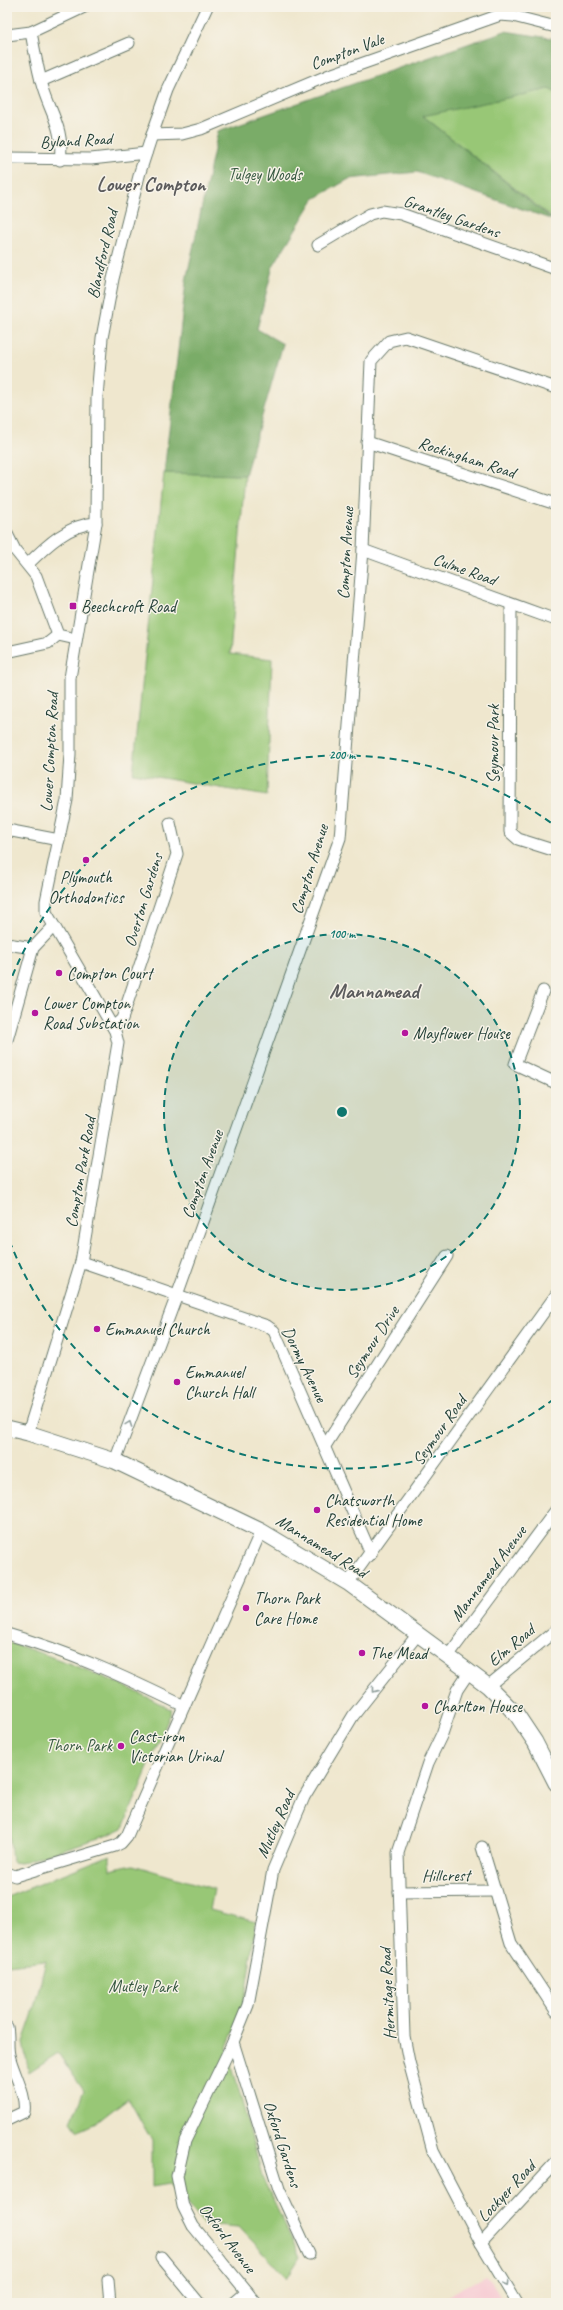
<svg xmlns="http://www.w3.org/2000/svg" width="563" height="2310" viewBox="0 0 563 2310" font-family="Caveat,sans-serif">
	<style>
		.built { fill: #f7cfd5 }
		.green { fill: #98c776; stroke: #5c8255 }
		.forest { fill: #7aac67; stroke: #4c744e }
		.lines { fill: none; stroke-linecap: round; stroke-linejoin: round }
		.street-casing { stroke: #68786a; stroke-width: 13 }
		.secondary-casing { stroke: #68786a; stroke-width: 17 }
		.street { stroke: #fff; stroke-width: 11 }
		.secondary { stroke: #fff; stroke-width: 15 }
		.oneway { stroke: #8f9e9a }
		.ring { fill: none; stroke: #0f766e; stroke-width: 2; stroke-dasharray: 7 5 }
		.poi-dot { fill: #b5179e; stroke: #f7f3e8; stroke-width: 1.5 }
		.labels { text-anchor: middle; stroke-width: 3; stroke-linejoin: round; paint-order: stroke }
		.street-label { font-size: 17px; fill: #1f3d34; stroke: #f7f3e8 }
		.park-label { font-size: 17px; fill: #375941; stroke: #f7f3e8 }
		.poi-label { font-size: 17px; fill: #1f3d34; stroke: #f7f3e8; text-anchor: start }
		.district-label { font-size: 21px; font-weight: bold; fill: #5c5c5d; stroke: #f7f3e8 }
		.centre { fill: #0f766e; stroke: #f7f3e8; stroke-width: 2 }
		.ring-label { font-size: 12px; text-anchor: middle; font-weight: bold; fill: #0f766e; stroke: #f7f3e8; stroke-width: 3; stroke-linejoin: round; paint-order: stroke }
	</style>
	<rect width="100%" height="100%" fill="#f7f3e8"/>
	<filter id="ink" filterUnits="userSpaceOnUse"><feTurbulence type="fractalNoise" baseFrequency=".025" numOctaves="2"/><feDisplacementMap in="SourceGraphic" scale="8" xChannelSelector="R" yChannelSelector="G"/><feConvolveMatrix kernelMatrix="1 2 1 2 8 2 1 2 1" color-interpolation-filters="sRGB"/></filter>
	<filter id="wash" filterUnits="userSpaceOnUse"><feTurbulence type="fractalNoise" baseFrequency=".012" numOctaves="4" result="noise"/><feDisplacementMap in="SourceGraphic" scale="16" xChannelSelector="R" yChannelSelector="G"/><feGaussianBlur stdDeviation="0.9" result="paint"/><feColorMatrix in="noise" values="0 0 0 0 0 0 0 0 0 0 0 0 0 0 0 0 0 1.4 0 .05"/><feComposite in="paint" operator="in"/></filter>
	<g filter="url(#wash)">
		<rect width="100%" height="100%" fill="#efe7ce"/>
		<path class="built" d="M485 2276 491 2281 505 2303H434Z"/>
		<g class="green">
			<path d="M550 89 556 93V221L422 115Z"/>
			<path d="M164 473 245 475 230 654 272 659 267 796 133 773Z"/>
			<path d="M7 1642C64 1660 119 1681 172 1710L123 1828 108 1835 20 1863 12 1862 7 1809Z"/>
			<path d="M110 1855V1870L133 1865 214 1889 210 1910 256 1922 244 2004 227 2047 263 2179 300 2257 287 2278 239 2227 203 2224 170 2184 152 2187V2141L128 2098 96 2123 78 2131 71 2121 84 2091 58 2053 29 2072 23 2042 32 2016 46 1961 7 1965V1897Z"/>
		</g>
		<path class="forest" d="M505 31 556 39V93L549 89 423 116 553 220 417 172 349 179 314 199 289 240 273 266 257 329 283 344 245 475 164 473 186 281 218 131Z"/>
	</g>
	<g filter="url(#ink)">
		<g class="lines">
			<g class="street-casing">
				<g id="street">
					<path d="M31 32C34 49 37 65 41 81 48 110 65 128 60 160"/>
					<path d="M7 35 31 32 84 7"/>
					<path d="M41 81 129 43"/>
					<path d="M152 135 182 134 201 129 327 76 500 15 513 16 556 27"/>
					<path d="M7 158 91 159 146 153"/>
					<path d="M318 245 370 214 382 211 401 214 556 269"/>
					<path d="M367 442 556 504"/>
					<path d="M7 534 15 550 36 576 58 635 76 639"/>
					<path d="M363 550 556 620"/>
					<path d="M28 564C46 546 69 524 96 523"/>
					<path d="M511 605 510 832 518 839 556 851"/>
					<path d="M7 652 48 643 58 635"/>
					<path d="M7 830 59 840"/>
					<path d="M7 944 33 948"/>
					<path d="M543 991 515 1064 556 1083"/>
					<path d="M113 1027 122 1019 177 854 170 823"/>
					<path d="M7 1040 33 948 54 926"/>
					<path d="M81 1262 267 1326 274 1331 371 1554"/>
					<path d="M28 1433 81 1262 118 1043 115 1031 46 912V901L67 800 70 754V678L96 523 97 397 102 338 113 279 140 172 152 135 168 90 207 7"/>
					<path d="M325 1446 447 1256"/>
					<path d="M115 1461 177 1295 340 838 363 550 371 361 389 341 406 337 556 388"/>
					<path d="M348 1583 556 1295"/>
					<path d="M7 1634C70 1652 125 1677 184 1706"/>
					<path d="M448 1656 556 1510"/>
					<path d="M469 1672 457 1690 442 1734 428 1763 398 1853 404 2036 409 2062 433 2151 481 2243 517 2303"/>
					<path d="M488 1686 556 1630"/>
					<path d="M482 1847 511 1943 556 2011"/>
					<path d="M7 1873 15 1876 115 1846 121 1843 127 1836 261 1531"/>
					<path d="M399 1892 494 1891"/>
					<path d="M7 2027C9 2036 7 2046 9 2055 13 2073 27 2095 24 2112L7 2120"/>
					<path d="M233 2042 279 2189 309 2254"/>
					<path d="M481 2243 556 2162"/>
					<path d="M161 2257 199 2303"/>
					<path d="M108 2280 110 2303"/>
					<path d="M234 2303 247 2292"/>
					<path d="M256 2303 193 2226 183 2206 177 2176 185 2141 233 2042 248 2005 273 1870 304 1797 353 1716 418 1634"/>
				</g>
			</g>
			<g class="secondary-casing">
				<path id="secondary" d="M7 1428 28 1433 115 1461 261 1531 348 1583 464 1668 488 1686 517 1715 535 1742 556 1783"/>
			</g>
			<use href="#street" class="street"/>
			<use href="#secondary" class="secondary"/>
		</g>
		<defs><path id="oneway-chevron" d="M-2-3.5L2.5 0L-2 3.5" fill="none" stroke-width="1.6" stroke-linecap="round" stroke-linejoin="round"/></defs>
		<g class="oneway">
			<use href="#oneway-chevron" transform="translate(129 1424) rotate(-70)"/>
			<use href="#oneway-chevron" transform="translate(374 1690) rotate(128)"/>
			<use href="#oneway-chevron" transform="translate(506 2284) rotate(59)"/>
		</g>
	</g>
	<circle cx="342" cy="1112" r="178" fill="#0f766e" fill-opacity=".12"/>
	<g class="ring">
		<circle cx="342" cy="1112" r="178"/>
		<path d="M554 1399A357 357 0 0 1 8 1237M8 987A357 357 0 0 1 554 825"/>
	</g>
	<g class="poi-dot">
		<rect x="69" y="602" width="8" height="8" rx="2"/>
		<circle cx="86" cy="860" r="4"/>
		<circle cx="59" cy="973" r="4"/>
		<circle cx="35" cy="1013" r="4"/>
		<circle cx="405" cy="1033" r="4"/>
		<circle cx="97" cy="1329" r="4"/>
		<circle cx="177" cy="1382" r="4"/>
		<circle cx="317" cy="1510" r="4"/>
		<circle cx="246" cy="1608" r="4"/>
		<circle cx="362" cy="1653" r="4"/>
		<circle cx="425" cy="1706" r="4"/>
		<circle cx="121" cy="1746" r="4"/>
	</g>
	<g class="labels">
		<g class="street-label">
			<text transform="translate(347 51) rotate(-20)" y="6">Compton Vale</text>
			<text transform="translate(76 140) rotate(-3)" y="6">Byland Road</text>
			<text transform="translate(452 216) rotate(19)" y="6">Grantley Gardens</text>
			<text transform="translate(102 254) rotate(-77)" y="6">Blandford Road</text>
			<text transform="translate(467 457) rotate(18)" y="6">Rockingham Road</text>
			<text transform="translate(345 553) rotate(-87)" y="6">Compton Avenue</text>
			<text transform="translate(465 569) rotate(20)" y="6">Culme Road</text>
			<text transform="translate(493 744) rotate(-90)" y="6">Seymour Park</text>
			<text transform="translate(49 752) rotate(-87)" y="6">Lower Compton Road</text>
			<text transform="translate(309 869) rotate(-73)" y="6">Compton Avenue</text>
			<text transform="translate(143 900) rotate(-73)" y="6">Overton Gardens</text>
			<text transform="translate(80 1172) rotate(-80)" y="6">Compton Park Road</text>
			<text transform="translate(202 1174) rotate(-70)" y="6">Compton Avenue</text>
			<text transform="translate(372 1342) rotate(-57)" y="6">Seymour Drive</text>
			<text transform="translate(305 1364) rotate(64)" y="6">Dormy Avenue</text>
			<text transform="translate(439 1430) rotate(-55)" y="6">Seymour Road</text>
			<text transform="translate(322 1546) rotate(32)" y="6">Mannamead Road</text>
			<text transform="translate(488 1573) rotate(-53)" y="6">Mannamead Avenue</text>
			<text transform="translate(511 1645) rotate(-40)" y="6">Elm Road</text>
			<text transform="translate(275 1824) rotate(-66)" y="6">Mutley Road</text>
			<text transform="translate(446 1875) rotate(-1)" y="6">Hillcrest</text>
			<text transform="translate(387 1994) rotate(-93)" y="6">Hermitage Road</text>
			<text transform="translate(283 2144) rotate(72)" y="6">Oxford Gardens</text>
			<text transform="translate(506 2191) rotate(-47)" y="6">Lockyer Road</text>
			<text transform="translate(228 2238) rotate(53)" y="6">Oxford Avenue</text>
		</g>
		<g class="park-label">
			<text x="265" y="180">Tulgey Woods</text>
			<text x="79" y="1751">Thorn Park</text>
			<text x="143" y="1992">Mutley Park</text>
		</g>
		<g class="poi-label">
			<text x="81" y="612">Beechcroft Road</text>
			<text x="86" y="883" text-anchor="middle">Plymouth<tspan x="86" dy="20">Orthodontics</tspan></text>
			<text x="67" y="979">Compton Court</text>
			<text x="43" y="1009">Lower Compton<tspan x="43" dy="20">Road Substation</tspan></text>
			<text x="413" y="1039">Mayflower House</text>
			<text x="105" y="1335">Emmanuel Church</text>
			<text x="185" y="1378">Emmanuel<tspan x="185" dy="20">Church Hall</tspan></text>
			<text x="325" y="1506">Chatsworth<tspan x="325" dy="20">Residential Home</tspan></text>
			<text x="254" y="1604">Thorn Park<tspan x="254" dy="20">Care Home</tspan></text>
			<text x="370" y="1659">The Mead</text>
			<text x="433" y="1712">Charlton House</text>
			<text x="129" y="1742">Cast-iron<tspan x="129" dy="20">Victorian Urinal</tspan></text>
		</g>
		<g class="district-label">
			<text x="151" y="191">Lower Compton</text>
			<text x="374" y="998">Mannamead</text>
		</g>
	</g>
	<circle cx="342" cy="1112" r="6" class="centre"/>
	<g class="ring-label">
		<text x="342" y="759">200 m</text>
		<text x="342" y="938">100 m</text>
	</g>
	<rect width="563" height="2310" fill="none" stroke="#f7f3e8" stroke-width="24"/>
</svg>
